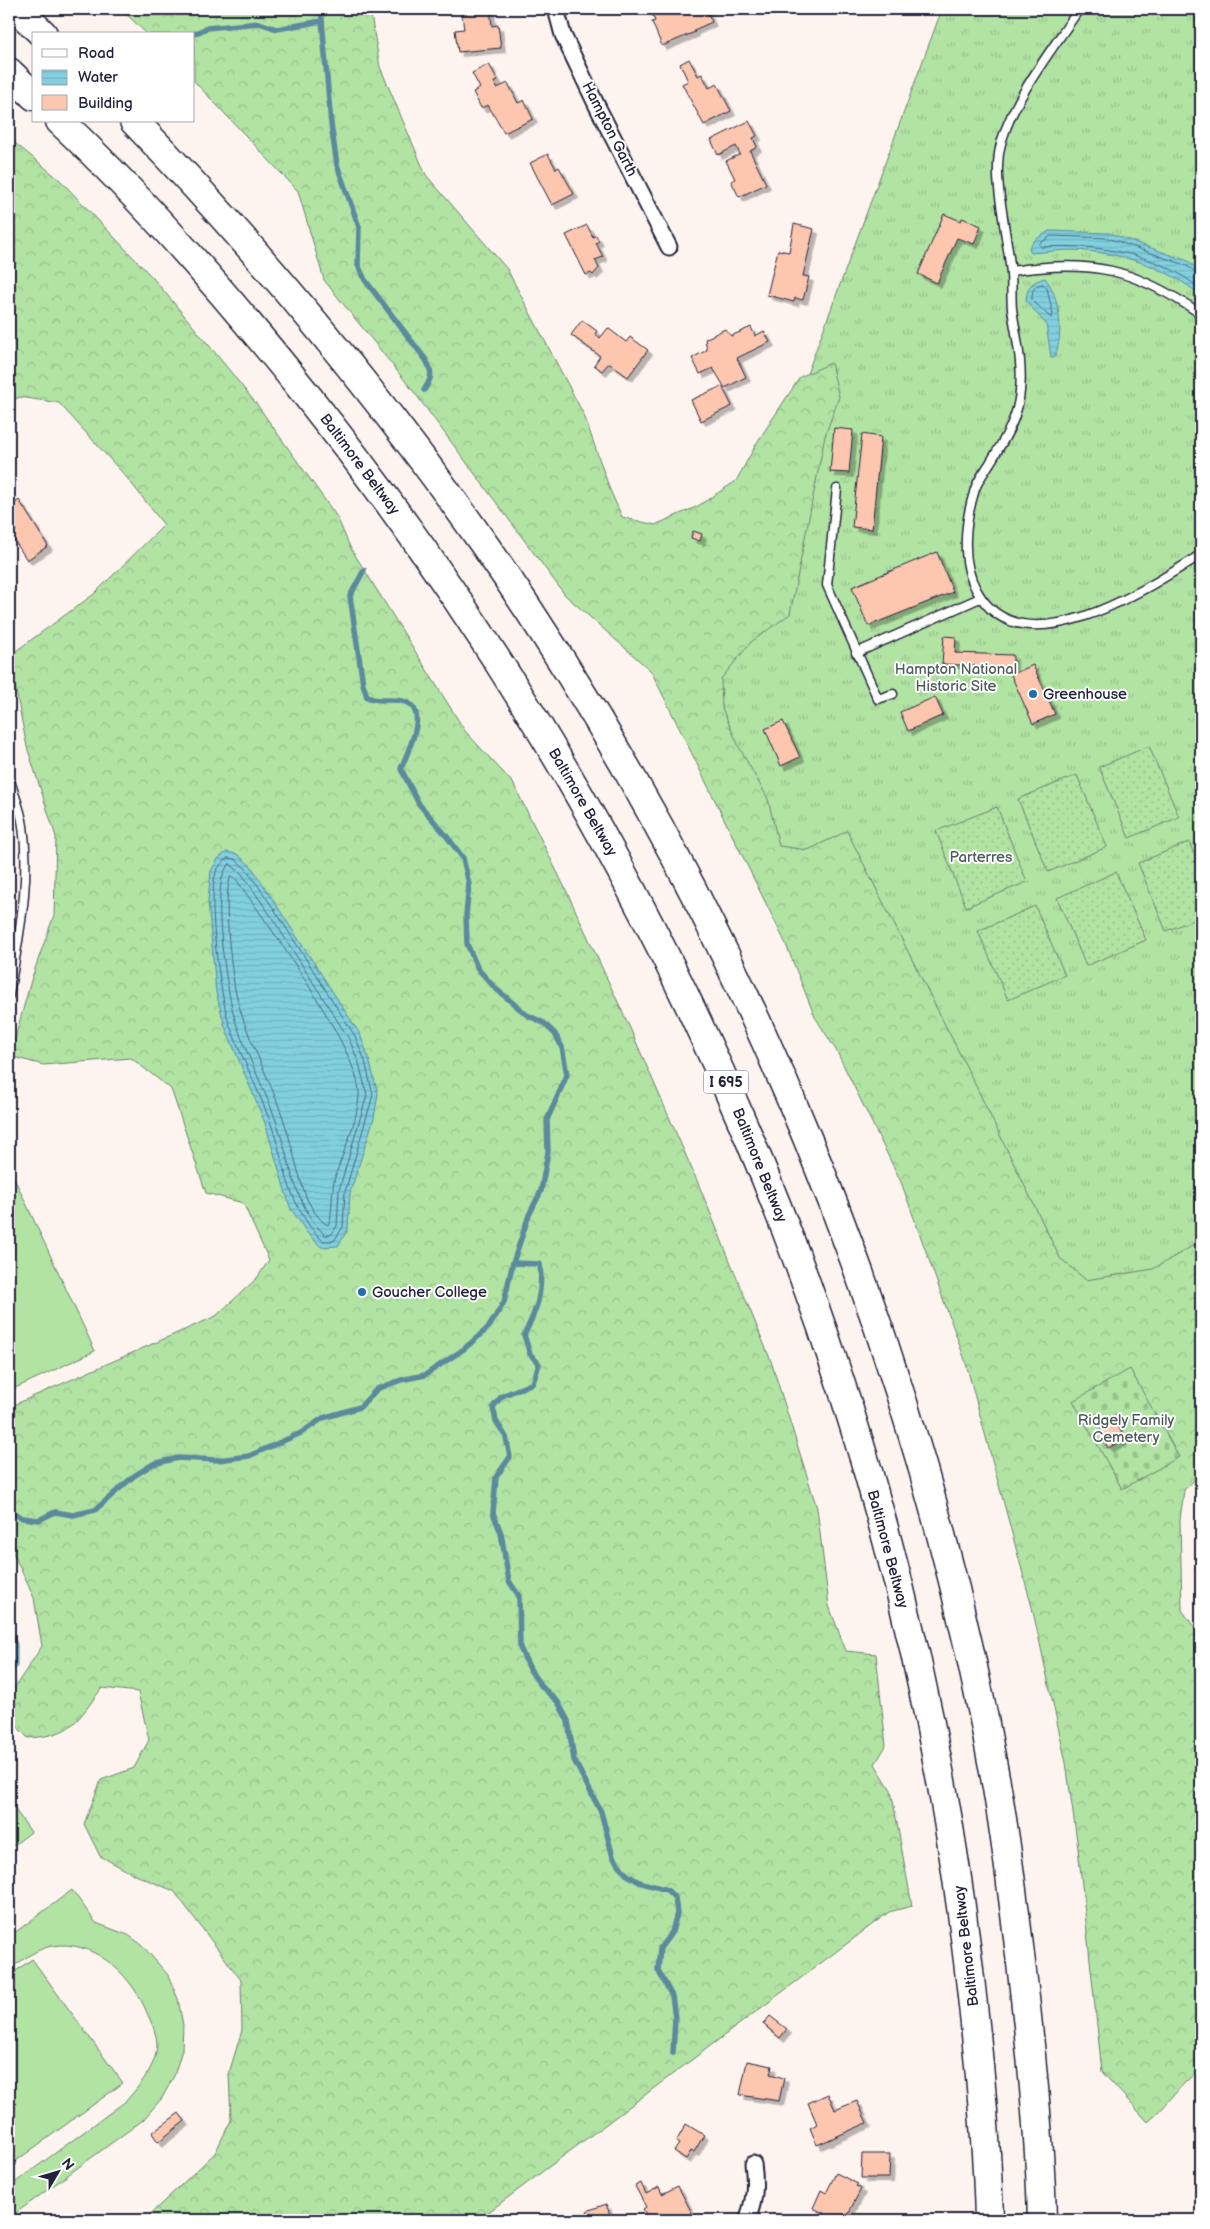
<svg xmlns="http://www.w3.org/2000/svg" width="1210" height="2229" viewBox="0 0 1210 2229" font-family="'Balsamiq Sans',sans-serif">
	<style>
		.grass { fill: url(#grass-tufts); stroke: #6a826f }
		.forest { fill: url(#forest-crowns); stroke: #6a826f }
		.cemetery { fill: url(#cemetery-stones); stroke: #6a826f }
		.garden { fill: url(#garden-dots); stroke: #6a826f }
		.pitch { fill: #b1e3a3; stroke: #6a826f }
		.water { fill: url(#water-rules); stroke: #5c8a9d }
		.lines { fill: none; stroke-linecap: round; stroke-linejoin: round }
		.shore { stroke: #48687d; stroke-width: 1 }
		.stream { stroke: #5c8a9d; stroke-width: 5.5 }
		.building { fill: #fcc6af; stroke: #22223b; filter: url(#shadow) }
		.service-casing { stroke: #22223b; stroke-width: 11 }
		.minor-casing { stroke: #22223b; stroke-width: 19 }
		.motorway-casing { stroke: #22223b; stroke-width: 31 }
		.service { stroke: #fff; stroke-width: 8 }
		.minor { stroke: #fff; stroke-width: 15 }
		.motorway { stroke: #fff; stroke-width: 28 }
		.poi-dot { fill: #1f6fb2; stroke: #fff; stroke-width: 2 }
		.labels { text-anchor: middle; stroke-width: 4; stroke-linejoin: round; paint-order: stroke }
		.shield { fill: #fff; stroke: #646476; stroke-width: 1 }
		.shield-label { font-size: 14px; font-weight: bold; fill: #22223b }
		.street-label { font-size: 15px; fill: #22223b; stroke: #fff }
		.park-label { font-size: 15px; fill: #4d5c5a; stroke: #fff }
		.poi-label { font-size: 15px; fill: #22223b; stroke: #fff; text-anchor: start }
	</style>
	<defs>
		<pattern id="grass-tufts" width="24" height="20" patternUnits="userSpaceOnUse" patternTransform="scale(1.25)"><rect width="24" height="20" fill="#b1e3a3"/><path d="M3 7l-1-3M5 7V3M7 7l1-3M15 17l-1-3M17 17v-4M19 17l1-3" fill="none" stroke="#98c28d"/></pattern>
		<pattern id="forest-crowns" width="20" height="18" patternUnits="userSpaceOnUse" patternTransform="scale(1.25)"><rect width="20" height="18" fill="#b1e3a3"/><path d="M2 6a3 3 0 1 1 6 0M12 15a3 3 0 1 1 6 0" fill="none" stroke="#98c28d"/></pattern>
		<pattern id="cemetery-stones" width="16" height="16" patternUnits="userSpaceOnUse" patternTransform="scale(1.25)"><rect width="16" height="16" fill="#b1e3a3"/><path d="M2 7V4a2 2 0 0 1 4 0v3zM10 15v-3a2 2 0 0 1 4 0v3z" fill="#98c28d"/></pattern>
		<pattern id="garden-dots" width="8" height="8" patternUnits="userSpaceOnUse" patternTransform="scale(1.25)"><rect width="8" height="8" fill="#b1e3a3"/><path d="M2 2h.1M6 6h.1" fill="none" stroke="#98c28d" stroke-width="1.8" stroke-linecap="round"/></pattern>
		<pattern id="water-rules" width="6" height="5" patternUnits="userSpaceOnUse" patternTransform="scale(1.25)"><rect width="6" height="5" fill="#82d0df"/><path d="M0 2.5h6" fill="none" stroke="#70b2c0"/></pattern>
		<filter id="shadow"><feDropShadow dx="4.5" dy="4.5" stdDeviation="0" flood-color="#0004"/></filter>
	</defs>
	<rect width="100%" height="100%" fill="#fef4ef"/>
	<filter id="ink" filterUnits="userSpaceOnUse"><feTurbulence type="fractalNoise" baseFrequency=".02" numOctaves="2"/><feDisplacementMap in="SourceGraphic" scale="10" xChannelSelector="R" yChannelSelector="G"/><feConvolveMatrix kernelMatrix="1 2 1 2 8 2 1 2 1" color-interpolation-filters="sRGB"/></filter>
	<g filter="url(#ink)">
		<path class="grass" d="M942 9H1201V1447L1119 1497 689 693Z"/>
		<g class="forest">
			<path d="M121 9H370L380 67 426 175 507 269 584 415 610 490 622 517 655 525 698 506 736 481 758 441 800 377 831 363 839 397 825 436 790 614 751 642 721 679 722 708 739 747 768 799 779 846 808 850 847 831 971 1076 1060 1258 1086 1280 1153 1269 1201 1241V1474L1184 1490 1180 1520 1182 1610 1201 1637V2069C1180 2083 1168 2106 1148 2122L1102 2072 1078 1848 1066 1763 1032 1607 965 1360 901 1182 836 1050 815 1017 785 942 651 671 565 595 414 392 324 280 298 191 194 81V34H147Z"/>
			<path d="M9 138 60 180 153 278 217 355 258 406 337 517 350 547 465 731 513 783 566 890 630 1028 698 1183 771 1361 817 1508 829 1606 846 1651 876 1654 886 1746 875 1764 891 1790 912 1906 889 1912 478 2220H144L215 2153 231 2120 229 2073 242 2030 241 1980 174 1891 133 1874 100 1856 84 1824 101 1780 134 1768 149 1740 138 1692 102 1688C76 1722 73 1735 28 1738L9 1718V1696L42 1646 34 1598 9 1544V1407L216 1316 257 1278 269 1260 243 1203 206 1193 171 1089 131 1058 43 1065 10 1056 32 977 54 915 56 837 27 747 9 656 94 594 164 525 128 479 59 403 20 397 9 402Z"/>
		</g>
		<path class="cemetery" d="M1130 1369 1179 1457 1122 1489 1073 1401Z"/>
		<g class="garden">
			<path d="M1149 746 1179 817 1129 838 1099 767Z"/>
			<path d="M1077 775 1107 847 1048 872 1018 799Z"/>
			<path d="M997 807 1027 882 966 907 936 831Z"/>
			<path d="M1189 842 1201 870V917L1166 931 1138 863Z"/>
			<path d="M1116 872 1146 940 1086 966 1057 898Z"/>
			<path d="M1035 906 1065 975 1008 1000 978 931Z"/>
		</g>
		<g class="pitch">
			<path d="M9 1167 95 1351 9 1391Z"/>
			<path d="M9 1801 31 1832 9 1849Z"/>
			<path d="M72 1890 96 1923 128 1935 141 1944 168 1975 178 1999 183 2025 182 2050 174 2076 162 2098 143 2120 9 2218V2187L126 2101C139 2086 156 2067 157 2045 157 2032 149 2018 144 2006 128 1972 92 1939 52 1946 36 1949 22 1960 9 1970V1937Z"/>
			<path d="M32 1959 123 2083 9 2166V1976Z"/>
		</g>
		<g class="water">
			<path d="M1049 231 1109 233 1188 261 1201 272V296C1167 266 1118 252 1073 250 1060 250 1045 252 1031 253L1029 247 1035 240Z"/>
			<path d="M1045 278C1060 296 1064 334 1055 356L1051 357 1046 324 1026 301C1027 286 1031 282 1045 278Z"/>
			<path d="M226 852 237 854 251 866 360 1034 369 1059 378 1094 374 1118 350 1193 348 1229 338 1246 321 1247 307 1233 290 1207 265 1123 225 1027 216 992 208 900 211 871 218 859Z"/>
			<path d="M9 1626 17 1644V1667L9 1673Z"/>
		</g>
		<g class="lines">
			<g class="shore">
				<path d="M1201 275 1185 265 1108 238 1051 236 1039 244 1041 247C1094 244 1160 252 1201 290"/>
				<path d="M1042 284 1047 288 1053 315 1051 318 1032 300C1032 291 1033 286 1042 284Z"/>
				<path d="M228 858 235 859 247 870 276 912 355 1036 365 1061 373 1095 345 1192 343 1227 334 1241H323C287 1206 286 1166 270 1121 258 1089 242 1058 230 1026 220 998 207 899 216 872 219 866 223 861 228 858Z"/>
				<path d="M230 864 242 874 271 916 349 1039 359 1063 367 1095 339 1190 337 1226 331 1235H325C293 1204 290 1158 275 1118 263 1086 247 1055 236 1023 228 999 207 877 230 864Z"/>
				<path d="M231 876 236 879C264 919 362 1053 359 1096 357 1123 343 1152 335 1177 331 1190 333 1217 328 1225 320 1222 311 1207 307 1199 297 1173 292 1144 283 1118 269 1075 244 1035 235 989 231 968 222 893 231 876Z"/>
			</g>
			<g class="stream">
				<path d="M321 9 331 124 337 165 359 227 358 265 365 280 426 360C433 373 432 378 424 390"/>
				<path d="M194 34 207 28 259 23 277 29 322 21"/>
				<path d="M364 570 350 596 363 684 367 697C381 703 388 698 402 701 432 707 407 752 401 769L419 804 445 834 463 858 469 884 466 915 467 944 478 969 495 988 527 1015 544 1023 555 1034 562 1047 567 1075 547 1120 548 1152 541 1191 529 1215 513 1263 540 1264C543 1293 537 1310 524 1335L530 1354 539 1364 533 1383 502 1396 493 1407 496 1421 506 1437 510 1457 496 1477 493 1513 501 1533 509 1581 519 1596 520 1648 532 1673 542 1687 558 1702 568 1721 574 1760 601 1812 613 1857 626 1874 639 1882 667 1890 675 1898 677 1913 672 1932 660 1948 658 1970 672 1996 675 2018 673 2053"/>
				<path d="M9 1510 22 1518 39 1520 55 1512 73 1515 95 1510 134 1476 153 1464 178 1458 218 1460 249 1456 301 1433 323 1418 360 1407 377 1389 401 1380 425 1375 464 1349 489 1327 504 1302 513 1262"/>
			</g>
		</g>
		<g class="building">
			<path d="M461 9H490L492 26 498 25 501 48 458 52 455 30 464 29Z"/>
			<path d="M650 9H706L712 22 694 30 695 32 662 46 652 22 655 21Z"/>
			<path d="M689 59 698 76 702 74 709 88 717 84 731 111 704 125 682 84 688 81 680 64Z"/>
			<path d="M489 64 498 81 494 82 497 88 508 83 518 103 524 100 533 119 504 133 488 105 481 108 473 92 480 88 472 73Z"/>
			<path d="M749 121 757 136 753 138 757 147 750 151 766 184 739 197 731 181 735 179 726 161 740 154 736 146 718 155 711 140Z"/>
			<path d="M548 154 556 169 559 167 574 194 552 205 530 163Z"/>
			<path d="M944 214 961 221 962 218 981 226 974 244 957 238 937 283 918 274Z"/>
			<path d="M794 224 814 229 803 276 809 277 803 300 795 298 794 302 767 295 778 250 789 252Z"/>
			<path d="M587 225 593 237 596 235 599 241 596 243 603 257 595 260 599 268 593 275 591 273 586 275 566 235Z"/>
			<path d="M582 320 597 331 595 334 600 338 608 328 626 342 630 337 648 350 628 377 610 364H608L602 371 594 365 600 356 571 335Z"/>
			<path d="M751 327 755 336 764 331 770 342 737 358 746 377 725 388 713 368 700 374 692 358 707 350 705 339 725 329 731 336Z"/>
			<path d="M722 386 732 406 701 421 691 400Z"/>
			<path d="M834 428 853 430 849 473 830 472Z"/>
			<path d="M862 434 881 437 872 529 852 527Z"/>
			<path d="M19 500 48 546 27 560 9 532V507Z"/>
			<path d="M693 531 702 534 700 541 691 538Z"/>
			<path d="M937 552 953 592 868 626 852 587Z"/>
			<path d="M944 636 956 637 955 653 1013 655V668L942 664Z"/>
			<path d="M1033 665 1055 714 1033 724 1011 675Z"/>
			<path d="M935 697 943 715 908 731 900 712Z"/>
			<path d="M783 721 800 757 781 766 765 729Z"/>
			<path d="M1116 1422 1125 1439 1108 1448 1099 1431Z"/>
			<path d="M1197 1560 1201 1561V1572L1195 1570Z"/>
			<path d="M770 2016 787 2029 780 2038 763 2024Z"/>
			<path d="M747 2061 772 2066 770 2074 784 2078 779 2101 740 2095Z"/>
			<path d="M828 2094 835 2110 857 2101 867 2123 817 2145 810 2128 817 2124 808 2103Z"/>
			<path d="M179 2113 185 2121 158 2142 152 2133Z"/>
			<path d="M686 2124 704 2135 694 2152 691 2151 686 2159 674 2151 679 2144 676 2142Z"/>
			<path d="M862 2154H890L889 2178H861Z"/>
			<path d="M836 2173 858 2184 856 2186 861 2189 845 2220H838L813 2208 821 2190 826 2193Z"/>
			<path d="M641 2183 646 2194 659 2187 662 2194 678 2186 694 2217 687 2220H674L672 2217 666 2220H649L643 2209 646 2207 635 2186Z"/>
			<path d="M606 2204 612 2220H585L590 2218 587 2211Z"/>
		</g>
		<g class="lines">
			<g class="service-casing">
				<g id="service">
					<path d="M1079 9C1053 49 1016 94 1002 140 993 169 1001 202 1005 231 1007 245 1010 260 1011 274 1012 286 1011 298 1012 309 1016 337 1023 362 1020 391 1018 419 1004 440 990 463 985 471 978 480 975 489 965 521 960 562 977 591 1021 671 1145 590 1197 557"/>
					<path d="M1011 271C1092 259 1133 268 1201 314"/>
					<path d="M837 489 827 585 878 699 893 694"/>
					<path d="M856 653 980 598"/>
					<path d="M9 778C14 794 21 810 23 826 31 883 18 939 9 995"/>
				</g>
			</g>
			<g class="minor-casing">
				<g id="minor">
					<path d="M556 9 563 35 597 106 669 247"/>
					<path d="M747 2220C755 2200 756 2185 753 2164"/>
				</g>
			</g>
			<g class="motorway-casing">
				<g id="motorway">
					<path d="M17 9 43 34"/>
					<path d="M9 72 34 96"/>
					<path d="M60 121C149 205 229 298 305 393 665 843 900 1388 968 1961 978 2047 987 2134 989 2220"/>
					<path d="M134 121C262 254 380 396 486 547 740 910 920 1351 997 1788 1007 1846 1014 1904 1021 1963 1031 2048 1040 2134 1042 2220"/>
				</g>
			</g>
			<use href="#service" class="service"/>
			<use href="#minor" class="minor"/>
			<use href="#motorway" class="motorway"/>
		</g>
	</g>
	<g class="poi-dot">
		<circle cx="1033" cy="694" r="5"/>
		<circle cx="362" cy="1292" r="5"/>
	</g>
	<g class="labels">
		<rect class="shield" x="703.5" y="1070.5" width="45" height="23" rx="4"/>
		<g class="shield-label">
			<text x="726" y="1087">I 695</text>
		</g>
		<g class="street-label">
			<text transform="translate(610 129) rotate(63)" y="5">Hampton Garth</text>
			<text transform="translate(360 464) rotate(53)" y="5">Baltimore Beltway</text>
			<text transform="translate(583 802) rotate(60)" y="5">Baltimore Beltway</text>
			<text transform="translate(760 1165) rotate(68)" y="5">Baltimore Beltway</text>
			<text transform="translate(888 1549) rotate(75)" y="5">Baltimore Beltway</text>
			<text transform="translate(966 1946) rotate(-97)" y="5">Baltimore Beltway</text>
		</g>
		<g class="park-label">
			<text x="956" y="674">Hampton National<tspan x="956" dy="17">Historic Site</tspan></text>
			<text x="981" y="862">Parterres</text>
			<text x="1126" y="1425">Ridgely Family<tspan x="1126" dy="17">Cemetery</tspan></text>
		</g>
		<g class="poi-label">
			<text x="1043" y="699">Greenhouse</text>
			<text x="372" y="1297">Goucher College</text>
		</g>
	</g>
	<rect width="1210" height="2229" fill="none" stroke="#fff" stroke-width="30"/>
	<rect x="15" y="15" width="1180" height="2199" fill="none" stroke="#22223b" stroke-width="2" filter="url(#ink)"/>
	<rect x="32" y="32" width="162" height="90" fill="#ffffff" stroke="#a7a7b1"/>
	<rect x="42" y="49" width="25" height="8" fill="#ffffff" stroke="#a7a7b1"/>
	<text x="78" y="58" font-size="15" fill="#22223b">Road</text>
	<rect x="42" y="70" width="25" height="15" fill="url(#water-rules)" stroke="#a7a7b1"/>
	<text x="78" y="82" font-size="15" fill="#22223b">Water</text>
	<rect x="42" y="95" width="25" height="15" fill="#fcc6af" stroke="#a7a7b1"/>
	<text x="78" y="108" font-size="15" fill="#22223b">Building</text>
	<g transform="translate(58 2172) rotate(52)" stroke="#ffffff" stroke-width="4" paint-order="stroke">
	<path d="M0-4L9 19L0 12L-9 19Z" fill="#22223b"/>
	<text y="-8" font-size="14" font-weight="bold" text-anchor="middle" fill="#22223b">N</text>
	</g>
</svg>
